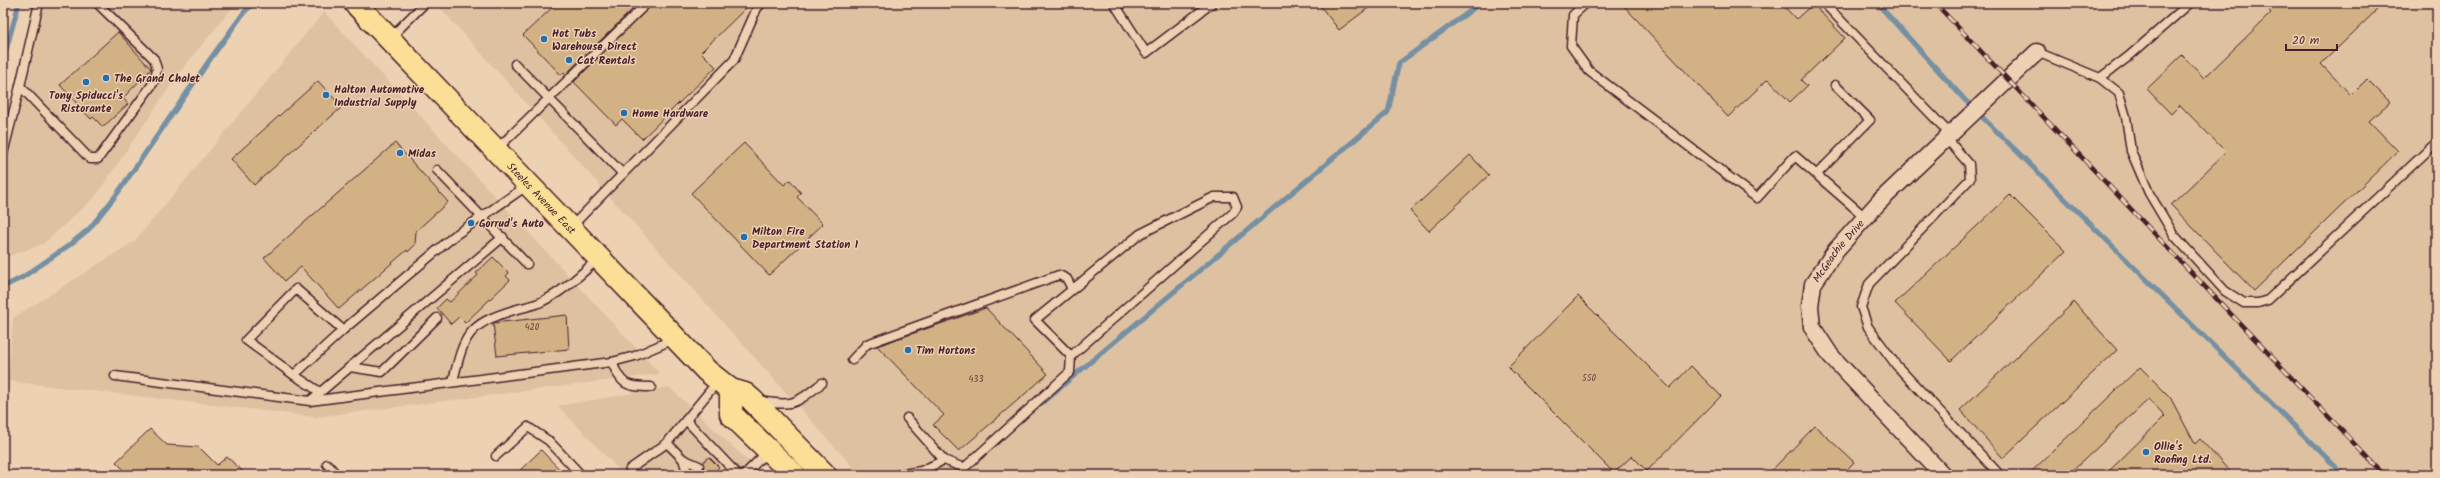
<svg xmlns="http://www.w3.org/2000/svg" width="2440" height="478" viewBox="0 0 2440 478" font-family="Kalam,sans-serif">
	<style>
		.built { fill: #dec1a0 }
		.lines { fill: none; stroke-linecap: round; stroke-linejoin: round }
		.stream { stroke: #7590a3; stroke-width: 5 }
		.building { fill: #d2b285; stroke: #4a1f2b }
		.lane-casing { stroke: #4a1f2b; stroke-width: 11 }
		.street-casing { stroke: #4a1f2b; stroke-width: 19 }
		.primary-casing { stroke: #4a1f2b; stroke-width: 25 }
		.lane { stroke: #ecd1b3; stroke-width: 8 }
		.street { stroke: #ecd1b3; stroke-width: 16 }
		.primary { stroke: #fbdf96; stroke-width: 22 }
		.rail-casing { stroke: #4a1f2b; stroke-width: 4.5 }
		.rail { stroke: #ecd1b3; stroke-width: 3; stroke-dasharray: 9; stroke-linecap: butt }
		.poi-dot { fill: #1f6fb2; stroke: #ecd1b3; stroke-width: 1.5 }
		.labels { text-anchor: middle; stroke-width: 3; stroke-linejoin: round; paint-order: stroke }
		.number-label { font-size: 9px; fill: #6c4442 }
		.poi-label { font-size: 11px; font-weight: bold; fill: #4a1f2b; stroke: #ecd1b3; text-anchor: start }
		.street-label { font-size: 11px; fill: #4a1f2b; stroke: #ecd1b3 }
	</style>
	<rect width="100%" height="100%" fill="#ecd1b3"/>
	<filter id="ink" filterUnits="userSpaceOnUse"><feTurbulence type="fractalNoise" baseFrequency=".025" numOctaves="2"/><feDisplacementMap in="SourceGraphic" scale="8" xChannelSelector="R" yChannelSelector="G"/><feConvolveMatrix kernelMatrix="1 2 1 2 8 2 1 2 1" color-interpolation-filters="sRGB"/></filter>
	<g filter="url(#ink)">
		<g class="built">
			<path d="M43 3H236L179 73 95 197 43 244 3 258V153Z"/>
			<path d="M436 3H2427L2437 13V475H860Z"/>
			<path d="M324 12 660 374 316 417 8 381 13 318 135 241Z"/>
			<path d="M669 387 763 475H624L558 406Z"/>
		</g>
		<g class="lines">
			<g class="stream">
				<path d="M1877 3 1964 99 2344 475"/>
				<path d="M3 61 19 3"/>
				<path d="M3 287 23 277 68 246 89 229 117 194 211 58 245 11 255 3"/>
				<path d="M1038 406 1388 112 1399 63 1481 3"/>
				<path d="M956 475 966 467"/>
			</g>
		</g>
		<g class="building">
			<path d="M557 3H639L566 74 564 72 561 75 523 35Z"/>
			<path d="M652 3H751L701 52 716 67 642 139 622 119 616 125 574 82Z"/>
			<path d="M1318 3H1375L1339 30Z"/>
			<path d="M1621 3H1781L1796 19 1813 4 1845 38 1801 80 1807 86 1790 102 1768 79 1728 117Z"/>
			<path d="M2262 3H2384L2321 64 2351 95 2367 79 2390 102 2369 121 2398 151 2254 291 2171 205 2226 152 2180 105 2171 114 2147 89 2182 55 2204 78 2271 13Z"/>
			<path d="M118 32 151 69 123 98 128 104 103 127 93 117 91 119 60 85Z"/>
			<path d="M318 81 342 107 254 185 231 159Z"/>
			<path d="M395 143 448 202 416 231 415 245 408 252 407 250 339 309 301 267 285 281 264 258Z"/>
			<path d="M744 143 784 185 790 180 801 193 797 197 823 224 769 275 691 193Z"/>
			<path d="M1470 155 1489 175 1429 231 1410 211Z"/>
			<path d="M2010 195 2066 251 1951 361 1895 303Z"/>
			<path d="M493 257 509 273 506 276 510 280 465 323 459 317 451 324 437 308 446 299 450 302 478 275 476 273Z"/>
			<path d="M1578 296 1670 388 1691 366 1721 396 1647 471 1632 456 1614 473 1508 367Z"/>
			<path d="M2074 302 2117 350 2003 458 1960 410Z"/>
			<path d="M986 308 1048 374 959 451 933 425 944 415 877 346Z"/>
			<path d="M567 315 569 349 497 356 493 323Z"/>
			<path d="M2140 367 2170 397 2195 444 2200 439 2233 475H2105L2165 416 2149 399 2068 475H2028Z"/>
			<path d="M1815 426 1854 462 1842 475H1767Z"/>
			<path d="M150 429 167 445 199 447 217 465 227 457 247 475H129L116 462Z"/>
			<path d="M541 450 565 475H515Z"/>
			<path d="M709 457 719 467 711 475H693L695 470H703V462Z"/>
		</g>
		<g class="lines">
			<g class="lane-casing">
				<g id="lane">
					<path d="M39 3 20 86 90 159H98L154 82 157 69 154 59 97 3"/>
					<path d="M1114 3 1146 53 1212 3"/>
					<path d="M1586 3 1573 15 1571 46 1589 71 1757 198 1795 156 1865 217"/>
					<path d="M1824 3 1951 135"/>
					<path d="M390 38 425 3"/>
					<path d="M2037 52 2100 78 2128 57 2190 3"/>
					<path d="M515 64 623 174"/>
					<path d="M2100 78 2119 93 2126 117 2131 151 2149 193 2174 235 2225 291 2244 303H2258L2268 300 2437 142"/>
					<path d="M1947 139 1969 164 1970 179 1869 284 1861 307 1868 327 1897 366 2000 475"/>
					<path d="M497 149 647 3"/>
					<path d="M3 154 20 86"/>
					<path d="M437 170 527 264"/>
					<path d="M1817 174 1870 120 1835 85"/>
					<path d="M571 227 734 60 757 8 762 3"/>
					<path d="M343 330 296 289 246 340 294 375 343 330 454 236 528 185"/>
					<path d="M852 360 867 344 1059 275 1067 279 1072 289"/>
					<path d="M612 362C621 385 626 387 651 387"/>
					<path d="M350 367 382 372 437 318"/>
					<path d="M294 375 320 392"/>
					<path d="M115 376 310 401 612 362 635 356 674 339"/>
					<path d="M453 381C464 336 467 324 514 310 523 307 534 306 543 301 564 291 581 274 599 258"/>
					<path d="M310 401 503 237"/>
					<path d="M760 401C794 407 795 404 822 383"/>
					<path d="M907 418 944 460 964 468 1070 372 1071 356 1035 320 1140 234 1214 197H1233L1237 207 1233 213 1071 356"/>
					<path d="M686 420 738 475"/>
					<path d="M496 456 528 427 549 441 581 475"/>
					<path d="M683 459 699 466"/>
					<path d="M327 464 337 475"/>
					<path d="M630 469 667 443"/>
					<path d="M688 475 683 459 667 443 718 381"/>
					<path d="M744 475 768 451"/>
					<path d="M897 475 921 471 944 460"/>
				</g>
			</g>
			<g class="street-casing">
				<g id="street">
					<path id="s1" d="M1943 475 1831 356 1812 327 1810 306 1813 284 1836 250 1879 202 2037 52"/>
				</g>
			</g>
			<g class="primary-casing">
				<g id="primary">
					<path id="s2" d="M355 3 707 371 731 390 745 394 752 400 825 475"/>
					<path d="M731 390V414L794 475"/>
				</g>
			</g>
			<use href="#lane" class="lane"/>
			<use href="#street" class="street"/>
			<use href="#primary" class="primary"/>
			<g class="rail-casing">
				<path id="rail" d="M1935 3 2384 475"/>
			</g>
			<use href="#rail" class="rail"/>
		</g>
	</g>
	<g class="poi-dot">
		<circle cx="544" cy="39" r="4"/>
		<circle cx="569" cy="60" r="4"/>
		<circle cx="106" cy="78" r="4"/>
		<circle cx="86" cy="82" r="4"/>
		<circle cx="326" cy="95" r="4"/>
		<circle cx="624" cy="113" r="4"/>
		<circle cx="400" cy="153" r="4"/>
		<circle cx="471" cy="223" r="4"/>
		<circle cx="744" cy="237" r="4"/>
		<circle cx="908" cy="350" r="4"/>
		<circle cx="2146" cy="452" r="4"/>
	</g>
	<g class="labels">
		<g class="number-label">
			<text x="532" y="330">420</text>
			<text x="1589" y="381">550</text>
			<text x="976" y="382">433</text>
		</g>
		<g class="poi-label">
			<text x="552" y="37">Hot Tubs<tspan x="552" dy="13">Warehouse Direct</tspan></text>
			<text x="577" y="64">Cat Rentals</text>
			<text x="114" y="82">The Grand Chalet</text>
			<text x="334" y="93">Halton Automotive<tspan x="334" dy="13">Industrial Supply</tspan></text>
			<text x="86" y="99" text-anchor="middle">Tony Spiducci's<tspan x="86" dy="13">Ristorante</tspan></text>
			<text x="632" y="117">Home Hardware</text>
			<text x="408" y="157">Midas</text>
			<text x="479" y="227">Gorrud's Auto</text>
			<text x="752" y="235">Milton Fire<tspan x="752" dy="13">Department Station 1</tspan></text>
			<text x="916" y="354">Tim Hortons</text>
			<text x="2154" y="450">Ollie's<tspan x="2154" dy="13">Roofing Ltd.</tspan></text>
		</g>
		<g class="street-label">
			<text dy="4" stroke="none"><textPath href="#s2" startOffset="270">Steeles Avenue East</textPath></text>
			<text dy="4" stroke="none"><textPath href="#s1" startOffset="283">McGeachie Drive</textPath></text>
		</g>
	</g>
	<rect width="2440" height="478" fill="none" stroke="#ecd1b3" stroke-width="16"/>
	<rect x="8" y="8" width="2424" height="462" fill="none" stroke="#4a1f2b" stroke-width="1.5" filter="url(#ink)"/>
	<path d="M2286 44v6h51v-6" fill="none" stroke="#4a1f2b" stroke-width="2"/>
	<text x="2292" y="44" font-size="12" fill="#4a1f2b" stroke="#ecd1b3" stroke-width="3" paint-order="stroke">20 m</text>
</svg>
